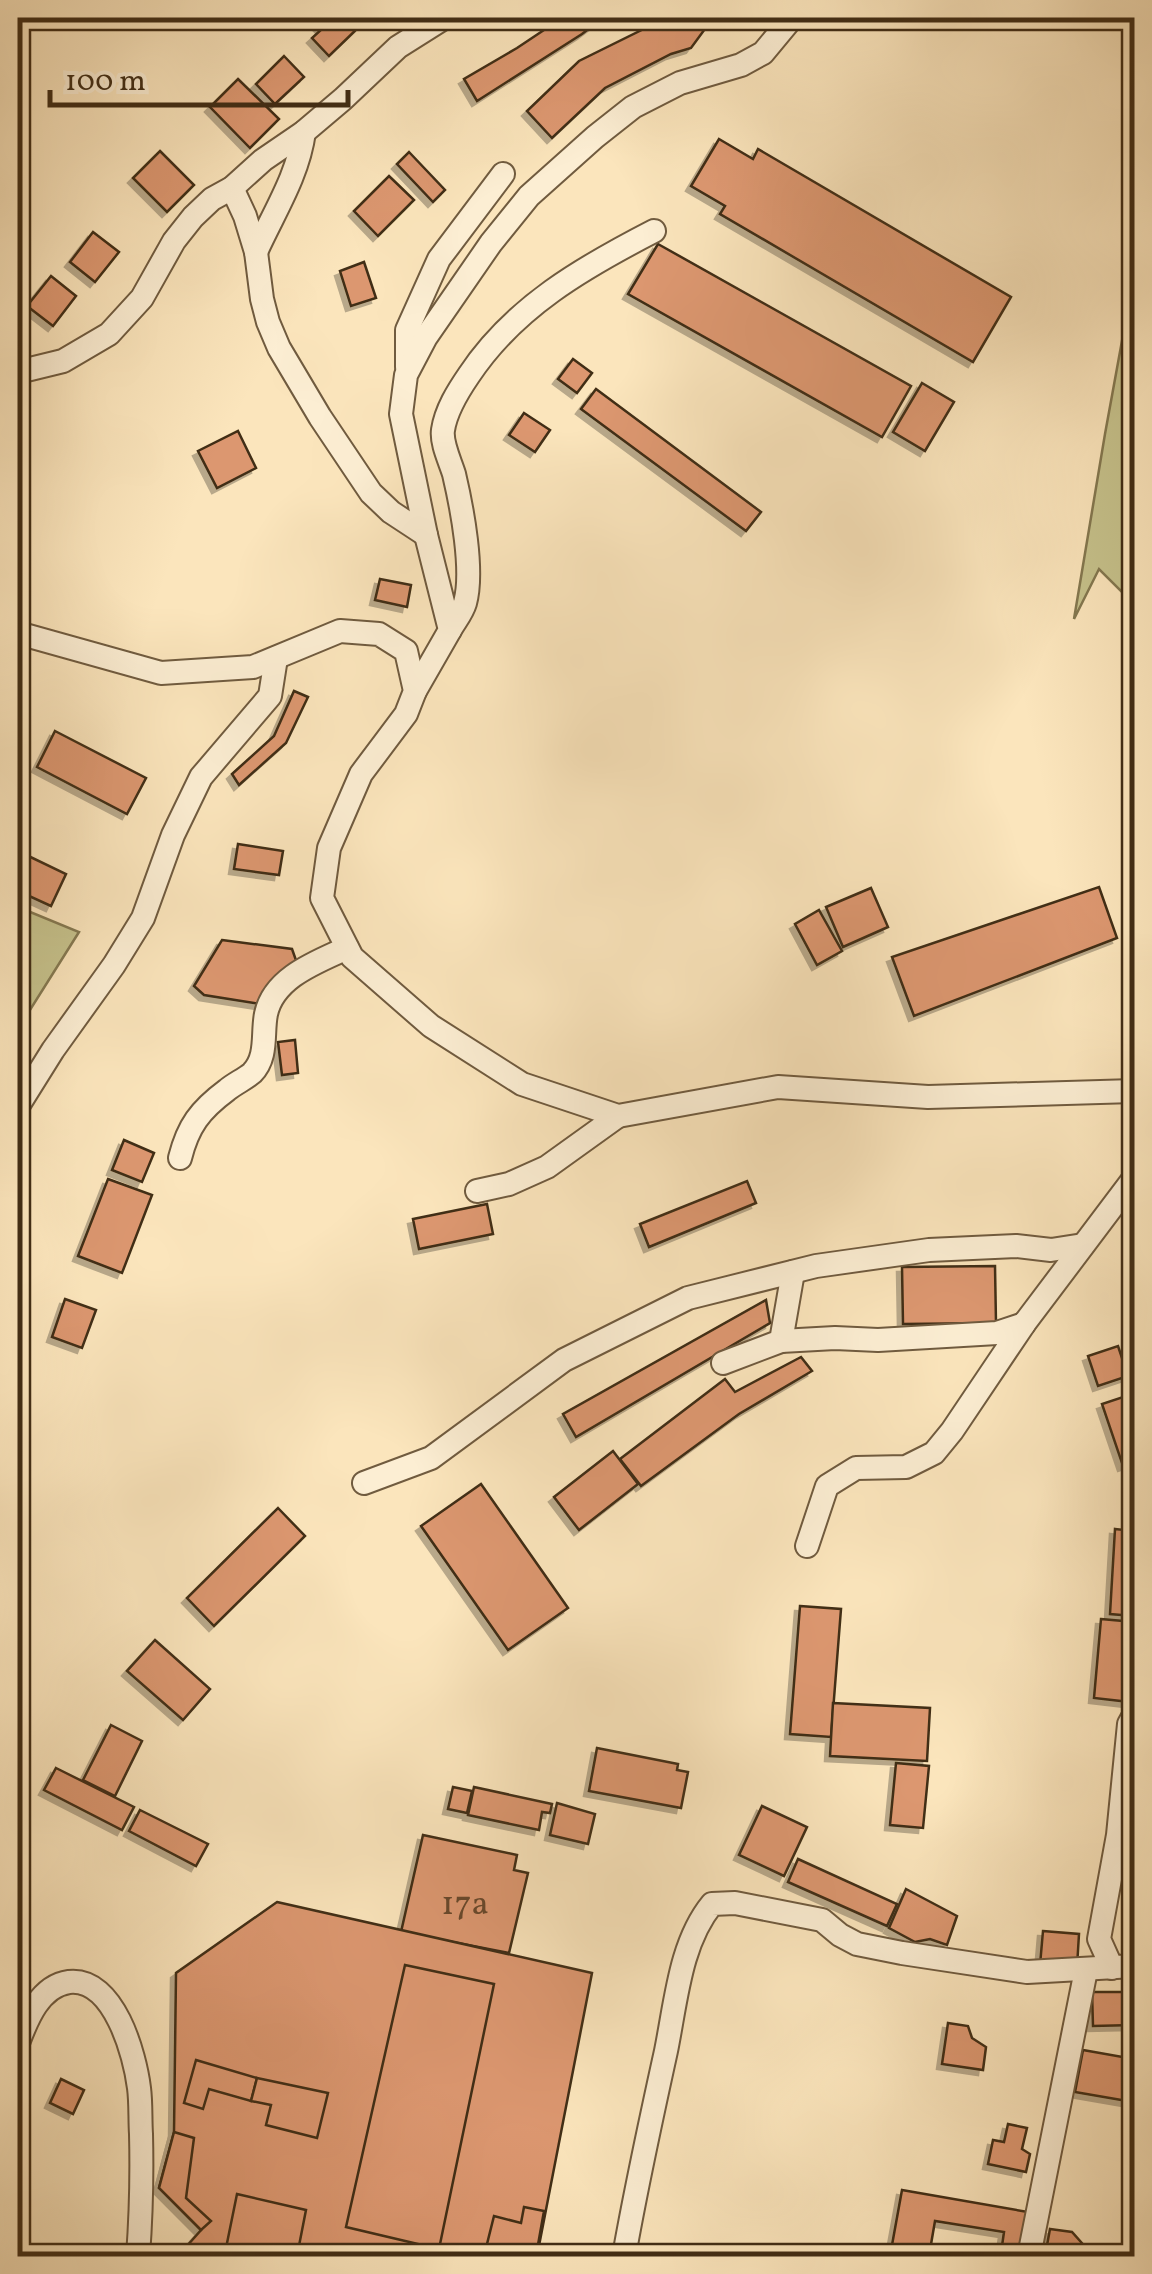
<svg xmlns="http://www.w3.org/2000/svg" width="1152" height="2274" viewBox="0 0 1152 2274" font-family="Vollkorn,serif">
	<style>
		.green { fill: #c6c28c; stroke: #847850; stroke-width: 2.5 }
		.building { fill: #dc976f; stroke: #412d15; stroke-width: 2.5; filter: url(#shadow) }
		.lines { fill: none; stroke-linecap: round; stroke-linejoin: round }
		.minor-casing { stroke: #705b3f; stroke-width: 26 }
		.minor { stroke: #fceed3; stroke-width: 22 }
		.labels { text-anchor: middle; stroke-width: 9; stroke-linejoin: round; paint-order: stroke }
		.number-label { font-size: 35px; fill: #68482c }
	</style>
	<defs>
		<filter id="shadow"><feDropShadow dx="-5" dy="5" stdDeviation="0" flood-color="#0004"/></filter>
	</defs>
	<rect width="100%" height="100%" fill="#fbe5bc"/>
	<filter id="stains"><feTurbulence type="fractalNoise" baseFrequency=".002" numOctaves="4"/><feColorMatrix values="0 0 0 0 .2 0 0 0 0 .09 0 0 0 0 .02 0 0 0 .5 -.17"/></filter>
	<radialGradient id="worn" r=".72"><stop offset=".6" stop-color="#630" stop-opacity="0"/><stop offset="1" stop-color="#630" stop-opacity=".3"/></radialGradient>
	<g class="green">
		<path d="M1134 275V604L1099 569 1074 619 1105 434Z"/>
		<path d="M18 907 79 932 18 1029Z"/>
	</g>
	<g class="building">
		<path d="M318 18H350L359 27 329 56 312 38 322 29 314 21Z"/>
		<path d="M562 18H603L582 34 477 101 464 79 517 48Z"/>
		<path d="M666 18H713L691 48 671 54 605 88 552 138 527 111 579 61Z"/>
		<path d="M284 56 304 77 275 104 256 84Z"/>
		<path d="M238 79 279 119 250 148 210 107Z"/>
		<path d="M719 139 753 159 758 149 1011 297 973 362 720 214 725 206 691 186Z"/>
		<path d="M160 151 194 185 167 212 133 178Z"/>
		<path d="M409 152 445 190 433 202 397 164Z"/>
		<path d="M389 176 414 200 378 236 354 211Z"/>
		<path d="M93 232 119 252 95 282 70 262Z"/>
		<path d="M658 244 911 386 882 437 628 294Z"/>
		<path d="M364 262 376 298 351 306 340 271Z"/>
		<path d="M51 276 76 296 53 326 27 306Z"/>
		<path d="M573 359 592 373 577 393 558 379Z"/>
		<path d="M922 383 954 402 925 451 893 432Z"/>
		<path d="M596 389 761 512 746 531 581 409Z"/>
		<path d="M524 413 550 430 535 452 509 435Z"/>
		<path d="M238 431 256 468 217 488 198 451Z"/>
		<path d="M380 579 411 585 407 607 375 600Z"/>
		<path d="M294 691 308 697 286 743 239 785 232 774 274 736Z"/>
		<path d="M55 731 146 778 127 814 37 767Z"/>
		<path d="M238 844 283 851 279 875 234 869Z"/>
		<path d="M18 851 66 874 51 906 18 891Z"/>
		<path d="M1099 887 1117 938 914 1016 892 957Z"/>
		<path d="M871 888 888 927 843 947 826 907Z"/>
		<path d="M819 910 842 951 817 965 795 924Z"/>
		<path d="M222 940 292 949 297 963 266 1005 204 995 194 986Z"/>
		<path d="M295 1040 298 1073 282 1075 278 1042Z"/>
		<path d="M124 1140 154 1153 142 1182 112 1170Z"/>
		<path d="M108 1179 152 1195 122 1273 78 1256Z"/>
		<path d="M747 1181 756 1203 649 1247 640 1224Z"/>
		<path d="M487 1204 493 1234 419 1249 413 1219Z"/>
		<path d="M995 1266 996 1323 903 1324 902 1267Z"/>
		<path d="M65 1299 96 1310 82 1348 52 1337Z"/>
		<path d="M766 1300 770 1323 576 1437 563 1414Z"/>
		<path d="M1118 1346 1128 1376 1098 1386 1088 1356Z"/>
		<path d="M801 1357 812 1371 739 1414 641 1486 620 1459 725 1379 735 1392Z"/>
		<path d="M1132 1394 1134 1403V1427L1131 1428 1134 1438V1462L1123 1466 1102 1404Z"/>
		<path d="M613 1451 638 1484 579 1530 554 1497Z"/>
		<path d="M481 1484 568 1608 508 1650 421 1526Z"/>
		<path d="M278 1508 305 1536 214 1626 187 1598Z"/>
		<path d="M1115 1529 1134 1531 1133 1616 1110 1614Z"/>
		<path d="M800 1606 841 1609 831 1737 790 1734Z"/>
		<path d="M1101 1619 1134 1622 1130 1702 1094 1698Z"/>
		<path d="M155 1640 210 1689 183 1720 127 1671Z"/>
		<path d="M833 1703 930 1708 927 1761 830 1756Z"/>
		<path d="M111 1725 142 1741 115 1796 83 1780Z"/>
		<path d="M597 1748 678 1764 677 1770 688 1772 681 1808 589 1791Z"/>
		<path d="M896 1763 929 1766 923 1828 890 1825Z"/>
		<path d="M56 1768 134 1807 122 1830 44 1790Z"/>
		<path d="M453 1787 472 1791 467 1813 448 1809Z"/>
		<path d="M474 1787 552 1804 550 1813 542 1812 539 1830 468 1815Z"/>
		<path d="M557 1803 595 1814 588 1844 550 1835Z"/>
		<path d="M762 1806 807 1827 784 1876 739 1855Z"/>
		<path d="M140 1810 208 1844 196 1866 129 1831Z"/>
		<path d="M423 1835 517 1855 514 1870 528 1873 509 1953 401 1932Z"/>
		<path d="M798 1859 897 1904 887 1926 788 1882Z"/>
		<path d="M906 1889 957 1916 947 1945 930 1939 915 1942 889 1928Z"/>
		<path d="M277 1902 592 1973 537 2256H198L186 2247 201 2230 159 2188 174 2132 176 1973Z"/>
		<path d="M1043 1931 1079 1934 1077 1967 1040 1965Z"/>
		<path d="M405 1965 494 1984 439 2249 346 2227Z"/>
		<path d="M1092 1992H1134V2025L1093 2026Z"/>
		<path d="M948 2023 968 2026 972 2038 986 2047 983 2070 942 2064Z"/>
		<path d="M1083 2050 1134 2059 1133 2102 1075 2092Z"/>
		<path d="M196 2060 257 2078 251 2101 209 2089 203 2109 184 2103Z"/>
		<path d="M257 2078 328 2093 317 2138 266 2125 271 2105 251 2101Z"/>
		<path d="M61 2079 84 2090 73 2114 50 2103Z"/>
		<path d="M1008 2124 1027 2128 1022 2149 1030 2154 1026 2172 988 2164 993 2140 1004 2142Z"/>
		<path d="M174 2132 194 2138 186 2198 211 2221 201 2230 159 2188Z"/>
		<path d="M902 2190 1028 2212 1022 2249 1002 2246 1004 2232 935 2221 929 2256H890Z"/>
		<path d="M237 2194 306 2210 297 2256H259L226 2248Z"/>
		<path d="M524 2207 544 2211 536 2256H484L494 2216 521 2223Z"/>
		<path d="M1050 2229 1072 2232 1089 2251 1088 2256H1045Z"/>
	</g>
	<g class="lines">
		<g class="minor-casing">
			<g id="minor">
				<path d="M232 188 245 216 256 252 262 299 268 322 279 348 320 417 371 493 391 512 426 535"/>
				<path d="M256 252C274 212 298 176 304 132"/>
				<path d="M407 367V330L439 259 503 174"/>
				<path d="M18 372 63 361 109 334 142 298 174 241 193 217 212 199 232 188 263 160 304 132 343 99 398 47 444 18"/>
				<path d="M450 630C455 621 462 613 465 603 474 571 462 508 454 474 450 461 441 443 443 430 446 410 458 391 469 375 514 307 584 267 654 231"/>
				<path d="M18 633 161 673 253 667 340 631 379 634 406 651 415 691 406 714 361 774 329 848 322 898 352 957 431 1026 522 1084 618 1116 778 1087 928 1097 1134 1091"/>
				<path d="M415 691 450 630 426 535 401 414 406 375 426 337 491 243 529 196 595 137 633 107 680 83 741 65 763 53 792 18"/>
				<path d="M18 1106 53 1050 114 965 143 918 173 835 201 777 270 696 276 658"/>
				<path d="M180 1158C188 1126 200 1110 227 1090 234 1084 245 1079 252 1073 268 1057 262 1033 266 1014 274 977 317 962 347 948"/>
				<path d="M477 1191 509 1184 547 1167 618 1116"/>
				<path d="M781 1341 835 1338 878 1340 997 1333 1024 1324"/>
				<path d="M723 1363 781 1341 793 1272"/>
				<path d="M364 1483 431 1458 564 1360 688 1298 816 1266 929 1250 1016 1246 1051 1250 1083 1245"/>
				<path d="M807 1546 827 1486 856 1468 906 1467 934 1453 952 1431 1024 1324 1134 1178"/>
				<path d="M1112 1968 1099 1939 1118 1835 1129 1724 1134 1715"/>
				<path d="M18 2043C27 2019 40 1986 69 1982 114 1977 135 2055 139 2088 141 2103 140 2119 141 2134 142 2175 141 2216 138 2256"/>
				<path d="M624 2256C636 2188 651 2119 666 2051 676 2002 680 1943 712 1904L735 1903 822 1920 840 1935 857 1944 902 1953 1027 1972 1134 1966"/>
				<path d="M1029 2256 1086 1970"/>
			</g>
		</g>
		<use href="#minor" class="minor"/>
	</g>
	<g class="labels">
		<g class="number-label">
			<text x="465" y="1914">17a</text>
		</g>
	</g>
	<rect width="1152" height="2274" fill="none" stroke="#fbe5bc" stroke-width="60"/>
	<rect x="20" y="20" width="1112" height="2234" fill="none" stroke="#412d15" stroke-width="5"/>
	<rect x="30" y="30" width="1092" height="2214" fill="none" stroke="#412d15" stroke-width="2.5"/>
	<path d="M50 90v15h298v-15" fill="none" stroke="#412d15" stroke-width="5"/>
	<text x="65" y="90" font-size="30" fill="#412d15" stroke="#fceed3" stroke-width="8" paint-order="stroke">100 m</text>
	<rect width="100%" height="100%" filter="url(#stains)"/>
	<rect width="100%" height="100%" fill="url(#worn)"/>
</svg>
